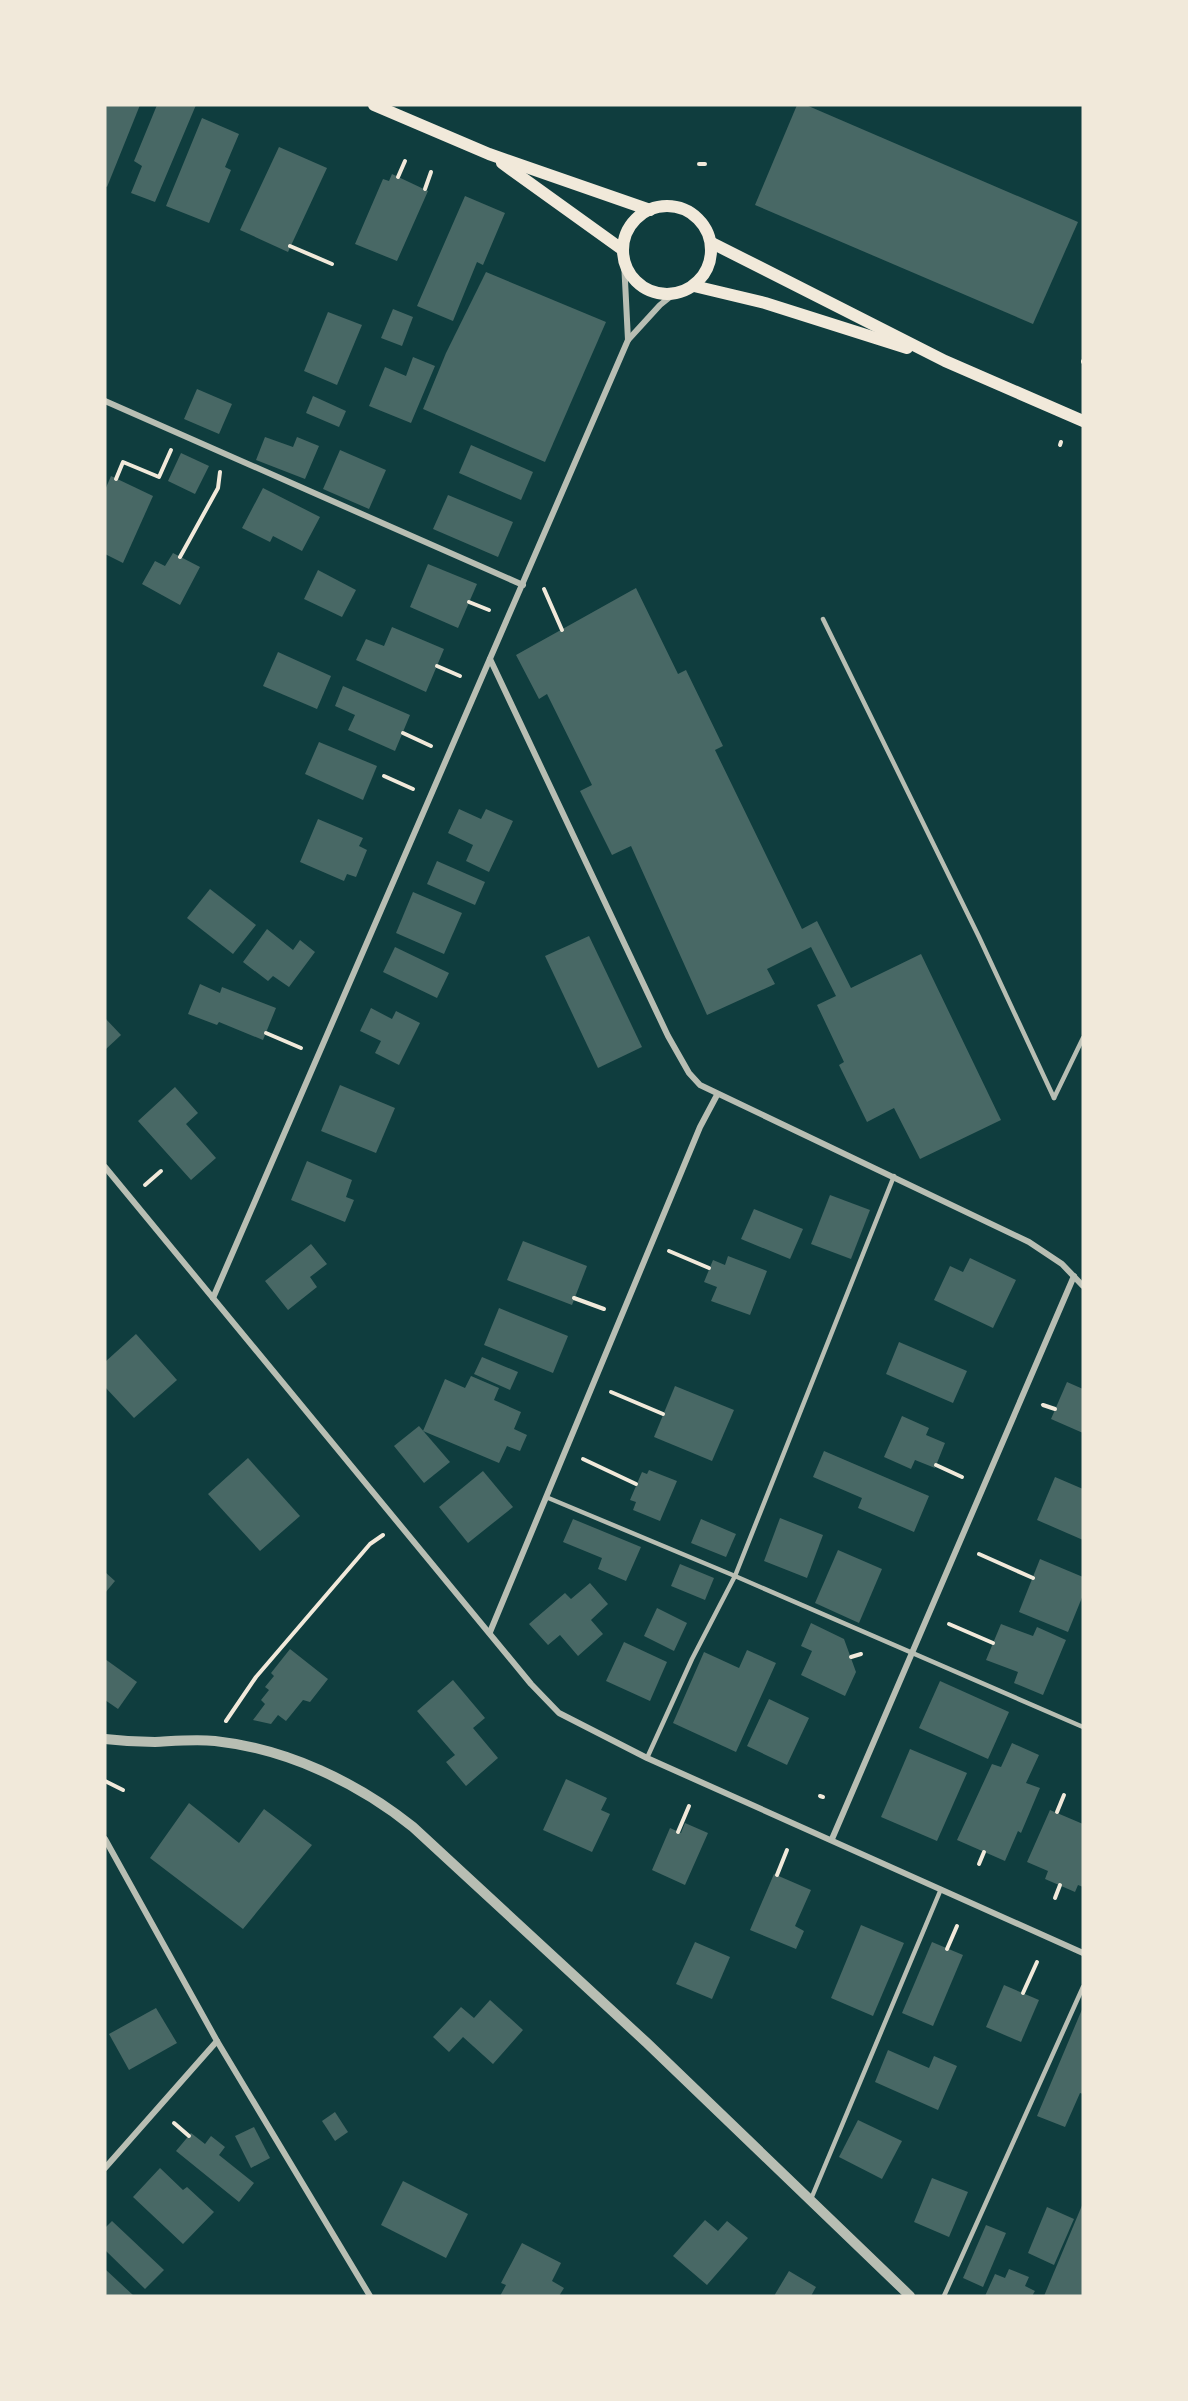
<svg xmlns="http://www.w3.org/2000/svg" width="1188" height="2401" viewBox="0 0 1188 2401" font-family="Literata,serif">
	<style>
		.building { fill: #486865 }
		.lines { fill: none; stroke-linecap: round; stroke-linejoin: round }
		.path { stroke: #f1e9da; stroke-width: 4 }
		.service { stroke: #b8beb3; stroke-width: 4.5 }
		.minor { stroke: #b8beb3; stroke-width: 6 }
		.tertiary { stroke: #b8beb3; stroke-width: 10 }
		.secondary { stroke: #f1e9da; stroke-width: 12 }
	</style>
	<rect width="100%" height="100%" fill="#0f3d3e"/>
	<g class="building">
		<path d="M105 105H140L107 187 105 186Z"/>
		<path d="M157 105H196L155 202 131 193 142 166 134 161Z"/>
		<path d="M797 105H806L1078 222 1033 324 755 205Z"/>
		<path d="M202 118 239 134 225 167 231 170 209 223 166 206Z"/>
		<path d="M279 147 327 168 288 252 240 230Z"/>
		<path d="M392 174 428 191 397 261 355 244 383 179 389 181Z"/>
		<path d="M465 196 505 213 483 265 477 262 453 321 417 306Z"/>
		<path d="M486 272 606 322 545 462 423 409 446 353Z"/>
		<path d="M393 309 413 317 402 346 381 338Z"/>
		<path d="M328 312 362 325 337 385 304 371Z"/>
		<path d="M413 357 435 366 411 423 369 406 385 367 406 376Z"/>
		<path d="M197 389 232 404 219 434 184 419Z"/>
		<path d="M313 396 346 411 339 427 306 413Z"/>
		<path d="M265 437 293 447 297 437 319 446 305 479 256 460Z"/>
		<path d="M471 445 533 472 521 500 459 473Z"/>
		<path d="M340 450 386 470 369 509 323 489Z"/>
		<path d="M181 453 209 466 195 494 168 481Z"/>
		<path d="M111 476 153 496 123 563 105 554V490Z"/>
		<path d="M263 488 320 517 302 551 273 536 270 542 242 528Z"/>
		<path d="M448 495 513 522 498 557 433 529Z"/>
		<path d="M173 553 200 567 180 605 142 584 155 561 165 566Z"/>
		<path d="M428 564 477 584 458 628 410 607Z"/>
		<path d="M318 570 356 590 342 617 304 599Z"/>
		<path d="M636 588 678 674 686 670 723 746 715 750 802 929 817 921 851 988 921 954 1001 1120 920 1159 894 1108 867 1122 839 1065 844 1062 817 1005 836 996 811 947 767 969 775 984 707 1015 631 846 612 855 580 791 592 785 547 694 539 699 516 655Z"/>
		<path d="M392 627 444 649 426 692 356 660 366 639 384 646Z"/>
		<path d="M278 652 331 676 317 709 263 686Z"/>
		<path d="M343 686 410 715 395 751 348 730 355 715 335 706Z"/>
		<path d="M319 742 377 766 363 800 305 774Z"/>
		<path d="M459 809 481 819 486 809 513 821 489 872 466 861 473 845 448 833Z"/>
		<path d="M318 819 363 838 359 846 367 850 356 877 347 874 344 881 300 862Z"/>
		<path d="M437 861 485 882 475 905 427 884Z"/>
		<path d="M210 889 256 925 233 954 187 918Z"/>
		<path d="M413 892 462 913 444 954 396 933Z"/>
		<path d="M267 929 293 950 300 940 315 952 289 987 273 976 268 981 243 962Z"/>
		<path d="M589 936 642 1047 598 1068 545 956Z"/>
		<path d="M395 947 449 973 437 998 383 972Z"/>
		<path d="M200 984 220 993 222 987 276 1008 263 1040 219 1022 217 1025 188 1014Z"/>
		<path d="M371 1008 392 1019 396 1011 420 1023 399 1065 375 1053 381 1041 360 1031Z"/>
		<path d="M105 1018 121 1035 105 1050Z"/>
		<path d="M340 1085 395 1108 376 1153 321 1131Z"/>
		<path d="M175 1087 198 1113 186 1124 216 1158 191 1180 138 1121Z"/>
		<path d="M307 1161 352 1180 346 1197 354 1200 345 1222 291 1200Z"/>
		<path d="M830 1195 870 1210 851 1259 811 1244Z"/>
		<path d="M754 1209 803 1229 790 1259 741 1239Z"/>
		<path d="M523 1241 587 1266 572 1305 507 1280Z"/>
		<path d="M311 1244 327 1264 310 1277 317 1287 288 1310 265 1281Z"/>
		<path d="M728 1256 767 1271 750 1315 711 1301 717 1287 704 1282 713 1260 725 1265Z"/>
		<path d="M970 1258 1016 1280 993 1328 934 1300 950 1266 963 1272Z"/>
		<path d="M499 1308 568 1336 553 1373 484 1345Z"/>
		<path d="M136 1334 177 1380 134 1418 105 1387V1362Z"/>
		<path d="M899 1342 967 1371 953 1403 886 1374Z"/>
		<path d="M482 1357 518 1372 510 1390 474 1374Z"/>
		<path d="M471 1376 499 1388 494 1400 521 1412 514 1429 527 1435 520 1451 507 1446 499 1463 423 1431 445 1379 465 1388Z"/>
		<path d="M1067 1382 1083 1389V1433L1051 1419Z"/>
		<path d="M675 1386 734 1410 712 1461 654 1437Z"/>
		<path d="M902 1416 929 1428 926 1435 945 1443 935 1468 915 1460 911 1469 884 1457Z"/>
		<path d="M419 1426 450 1462 424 1483 394 1446Z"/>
		<path d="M824 1451 929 1496 914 1532 858 1508 862 1498 813 1477Z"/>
		<path d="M248 1458 300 1516 260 1551 208 1494Z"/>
		<path d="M649 1470 677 1481 660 1521 633 1510 636 1502 630 1500 642 1472 647 1474Z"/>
		<path d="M483 1471 513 1507 468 1543 439 1507Z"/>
		<path d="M1055 1477 1083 1489V1540L1037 1520Z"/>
		<path d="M780 1518 823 1535 807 1578 764 1561Z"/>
		<path d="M573 1519 641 1547 626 1581 598 1569 602 1558 563 1542Z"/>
		<path d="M701 1519 736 1534 726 1557 691 1543Z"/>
		<path d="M838 1550 882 1569 859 1623 815 1603Z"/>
		<path d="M1040 1559 1083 1577V1595L1068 1632 1019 1612Z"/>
		<path d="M680 1564 714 1578 705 1600 671 1586Z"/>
		<path d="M105 1572 115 1581 105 1593Z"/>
		<path d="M590 1583 608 1604 591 1620 603 1634 578 1656 560 1635 548 1645 529 1624 565 1593 571 1599Z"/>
		<path d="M657 1608 687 1623 674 1651 644 1636Z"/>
		<path d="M811 1623 844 1639 856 1672 845 1696 801 1675 812 1651 801 1646Z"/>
		<path d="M1001 1624 1033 1636 1037 1627 1066 1640 1043 1695 1014 1683 1018 1672 986 1660Z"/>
		<path d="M624 1642 667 1662 650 1701 606 1681Z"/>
		<path d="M290 1649 328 1679 310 1702 303 1700 286 1721 278 1715 271 1724 253 1720 265 1704 261 1700 269 1690 265 1687 274 1676 271 1673Z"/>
		<path d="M747 1650 776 1663 736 1752 673 1723 704 1652 739 1668Z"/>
		<path d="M105 1659 137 1682 118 1709 105 1700Z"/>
		<path d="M453 1680 485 1718 473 1728 498 1758 466 1786 446 1762 455 1755 417 1711Z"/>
		<path d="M940 1681 1009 1712 988 1759 919 1728Z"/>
		<path d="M769 1699 809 1718 787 1765 747 1746Z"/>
		<path d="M1012 1743 1039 1755 1026 1783 1040 1788 1021 1833 1018 1831 1005 1861 957 1840 992 1764 1001 1767Z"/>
		<path d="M910 1749 967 1773 937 1841 881 1817Z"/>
		<path d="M566 1779 607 1798 601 1810 610 1814 592 1852 543 1830Z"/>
		<path d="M189 1803 239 1843 264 1809 312 1845 243 1929 150 1858Z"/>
		<path d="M1050 1810 1083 1824V1887L1078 1885 1075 1892 1045 1879 1048 1871 1027 1862Z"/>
		<path d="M685 1823 708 1833 685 1885 652 1870 670 1828 681 1833Z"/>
		<path d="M774 1874 811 1890 795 1926 804 1931 796 1949 750 1930Z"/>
		<path d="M861 1925 904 1943 873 2016 831 1998Z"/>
		<path d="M695 1942 730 1957 712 1999 676 1984Z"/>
		<path d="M932 1942 963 1955 933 2026 902 2013Z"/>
		<path d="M1004 1985 1039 2000 1021 2042 986 2027Z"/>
		<path d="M490 2000 523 2030 493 2064 463 2037 449 2052 433 2037 461 2007 474 2018Z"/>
		<path d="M1083 2007V2094L1080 2093 1065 2127 1037 2116Z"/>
		<path d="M156 2008 177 2043 129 2070 109 2034Z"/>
		<path d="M888 2050 929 2068 934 2056 957 2066 938 2110 875 2082Z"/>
		<path d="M335 2112 348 2132 335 2141 322 2121Z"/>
		<path d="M858 2120 902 2141 882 2179 839 2157Z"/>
		<path d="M254 2127 270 2158 251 2168 235 2136Z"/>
		<path d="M191 2133 205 2144 211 2136 225 2147 219 2155 254 2183 239 2202 176 2151Z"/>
		<path d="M160 2168 183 2190 187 2187 214 2212 183 2244 133 2197Z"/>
		<path d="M932 2178 968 2192 949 2237 914 2222Z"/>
		<path d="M403 2181 468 2214 446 2258 381 2225Z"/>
		<path d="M1083 2203V2296H1044Z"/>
		<path d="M1047 2207 1074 2219 1054 2265 1028 2253Z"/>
		<path d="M705 2220 718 2231 727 2221 748 2238 707 2285 673 2256Z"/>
		<path d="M112 2221 164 2270 145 2289 105 2250V2228Z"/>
		<path d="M986 2225 1006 2233 983 2287 963 2278Z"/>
		<path d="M522 2243 561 2263 552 2281 564 2288 559 2296H500L506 2285 501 2283Z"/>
		<path d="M105 2269 134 2296H105Z"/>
		<path d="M1009 2269 1029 2277 1025 2286 1035 2291 1032 2296H985L995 2274 1005 2278Z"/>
		<path d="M789 2271 816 2287 811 2296H774Z"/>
	</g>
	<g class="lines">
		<g class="path">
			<path d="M699 164H705"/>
			<path d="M398 177 405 161"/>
			<path d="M425 189 431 172"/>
			<path d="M290 246 332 264"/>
			<path d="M1083 361V362"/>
			<path d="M1060 445 1061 442"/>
			<path d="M116 479 123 462 159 477 171 450"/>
			<path d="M180 557 218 488 220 472"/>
			<path d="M544 589 562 630"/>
			<path d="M469 602 489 610"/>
			<path d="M437 666 460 676"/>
			<path d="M403 733 431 746"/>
			<path d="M384 776 413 789"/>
			<path d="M266 1033 301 1048"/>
			<path d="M145 1185 161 1171"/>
			<path d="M669 1251 709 1268"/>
			<path d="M574 1298 604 1309"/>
			<path d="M611 1392 663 1414"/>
			<path d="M1043 1405 1055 1409"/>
			<path d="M583 1459 636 1484"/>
			<path d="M936 1465 962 1477"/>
			<path d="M979 1554 1033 1578"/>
			<path d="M949 1624 993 1643"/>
			<path d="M851 1657 861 1654"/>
			<path d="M226 1721 256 1677 370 1544 383 1535"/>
			<path d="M105 1781 123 1790"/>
			<path d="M820 1796 823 1797"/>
			<path d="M1057 1812 1064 1795"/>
			<path d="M678 1832 689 1806"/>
			<path d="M979 1864 984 1852"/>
			<path d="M777 1875 787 1850"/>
			<path d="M1055 1898 1060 1885"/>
			<path d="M947 1949 957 1926"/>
			<path d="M1023 1993 1037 1962"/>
			<path d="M174 2123 189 2136"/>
		</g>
		<g class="service">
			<path d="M823 619 979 937 1054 1098"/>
			<path d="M1054 1098 1083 1038"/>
			<path d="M546 1497 735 1576 1083 1727"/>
			<path d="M647 1758 692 1659 735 1576 894 1176"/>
			<path d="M811 2199 941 1889"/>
			<path d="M944 2296 1083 1987"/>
		</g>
		<g class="minor">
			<path d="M624 261 628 340"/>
			<path d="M105 401 523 585"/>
			<path d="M490 659 668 1036 689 1073 700 1085 1029 1242 1062 1264 1083 1286"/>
			<path d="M105 1167 531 1684 559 1713 647 1758 1083 1953"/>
			<path d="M213 1298 628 340 660 305 675 293"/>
			<path d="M490 1632 700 1127 717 1095"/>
			<path d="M105 1839 217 2041 370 2296"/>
			<path d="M832 1839 1074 1276"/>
			<path d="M105 2168 217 2041"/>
		</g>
		<path class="tertiary" d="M105 1739C122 1741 139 1742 155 1742 175 1741 195 1739 215 1741 287 1749 357 1782 413 1827L647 2043 910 2296"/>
		<g class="secondary">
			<path d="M374 105 489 154 650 210"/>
			<path d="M502 163 623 250"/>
			<circle cx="667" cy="250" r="44"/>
			<path d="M712 243 945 361 1083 421"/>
			<path d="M694 286 765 303 907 348"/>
		</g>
	</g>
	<rect width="1188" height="2401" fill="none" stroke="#f1e9da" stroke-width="213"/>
</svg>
